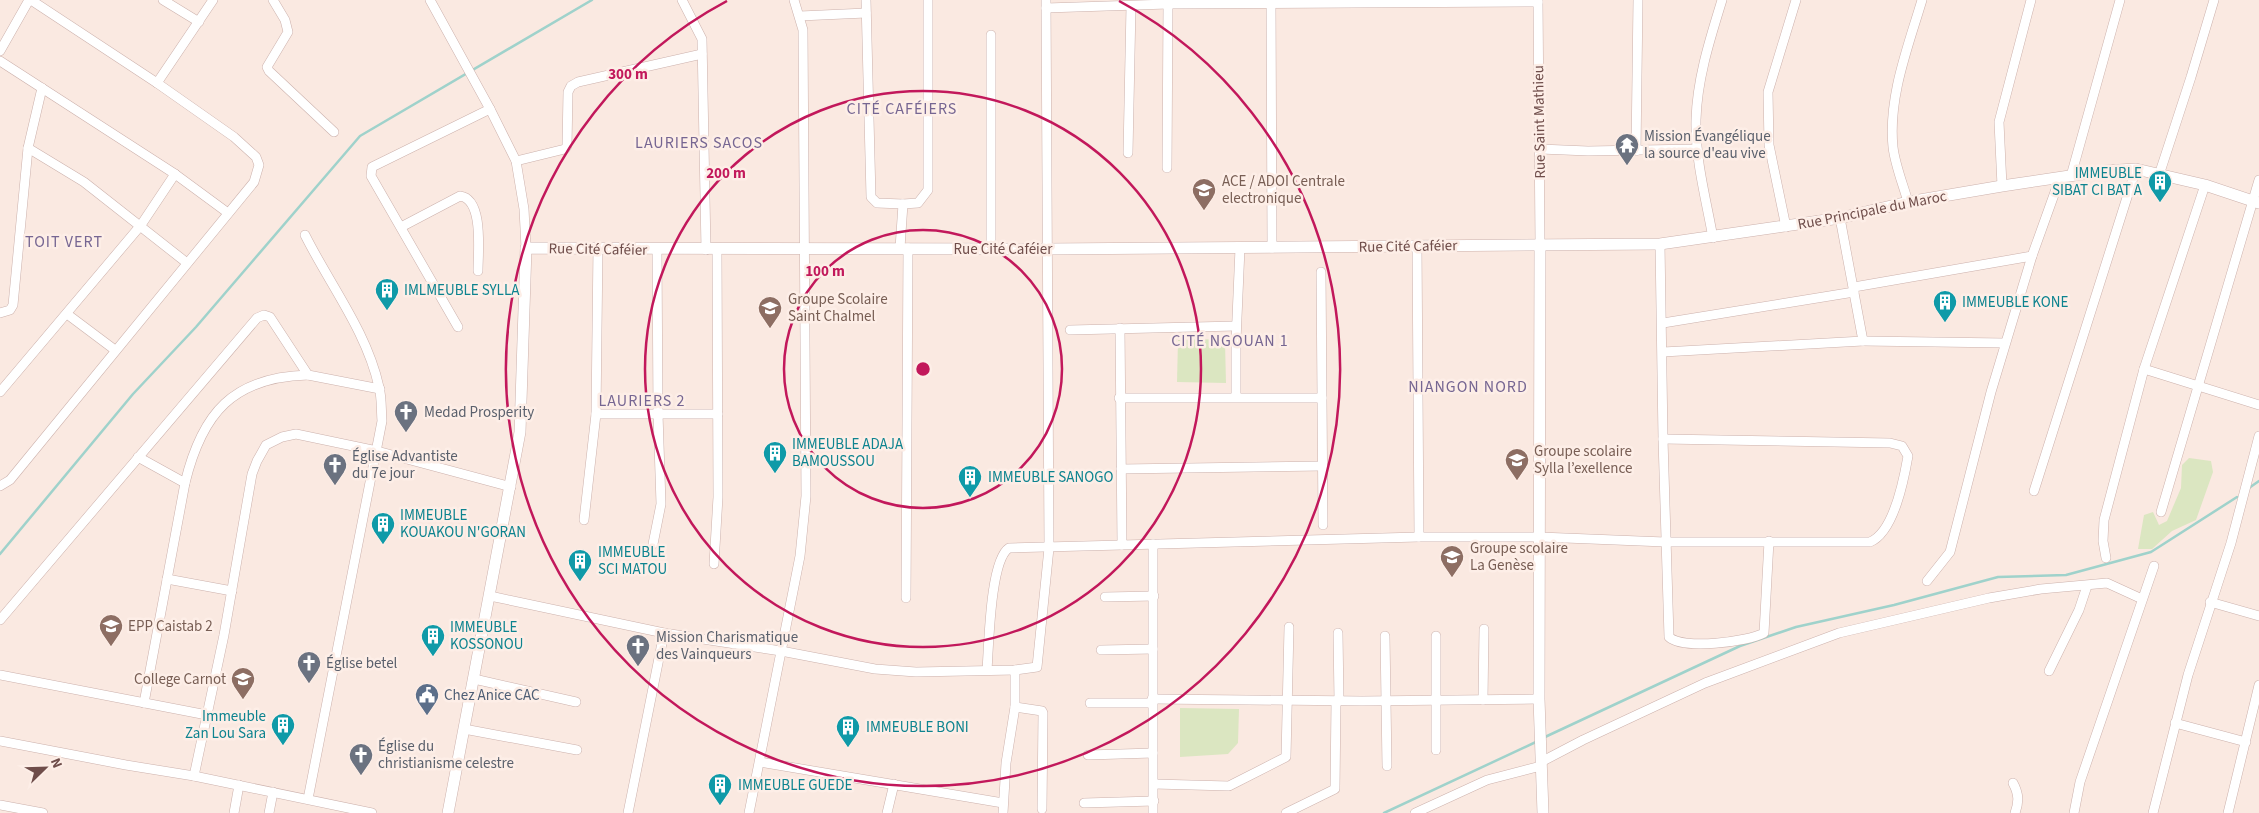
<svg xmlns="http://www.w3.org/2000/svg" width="2259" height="813" viewBox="0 0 2259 813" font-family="'Source Sans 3',sans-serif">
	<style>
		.green { fill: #dbe6c1 }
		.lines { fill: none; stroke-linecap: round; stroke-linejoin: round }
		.stream { stroke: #9fd2cb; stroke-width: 2.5 }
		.minor-casing { stroke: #ccb1ac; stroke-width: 10 }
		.tertiary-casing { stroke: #ccb1ac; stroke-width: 12 }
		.minor { stroke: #fff; stroke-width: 9 }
		.tertiary { stroke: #fff; stroke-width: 11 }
		.ring { fill: none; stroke: #c2185b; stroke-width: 2.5 }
		.labels { text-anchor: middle; stroke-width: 5; stroke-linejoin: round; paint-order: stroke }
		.street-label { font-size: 15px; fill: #6f4d4a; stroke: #fdeee7 }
		.worship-label { font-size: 15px; fill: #5b616d; stroke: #fdeee7; text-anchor: start }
		.culture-label { font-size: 15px; fill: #0d838f; stroke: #fdeee7; text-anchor: start }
		.education-label { font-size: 15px; fill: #785e54; stroke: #fdeee7; text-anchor: start }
		.service-label { font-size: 15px; fill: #4e5e75; stroke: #fdeee7; text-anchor: start }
		.neighbourhood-label { font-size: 16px; letter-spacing: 1px; fill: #766692; stroke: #fdeee7 }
		.centre { fill: #c2185b; stroke: #fdeee7; stroke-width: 2.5 }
		.ring-label { font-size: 15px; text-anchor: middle; font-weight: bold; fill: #c2185b; stroke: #fdeee7; stroke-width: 5; stroke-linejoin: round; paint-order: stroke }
	</style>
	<rect width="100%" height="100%" fill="#fae9e1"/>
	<g class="green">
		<path d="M1221 339 1225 342 1226 383 1177 382 1178 340Z"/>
		<path d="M2189 458 2211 461 2213 472 2196 520 2172 531 2152 549H2138L2144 515 2153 512 2159 525 2167 521 2181 488 2182 465Z"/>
		<path d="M1180 708 1239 709 1238 743 1228 754 1180 757Z"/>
	</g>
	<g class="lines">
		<g class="stream">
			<path d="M2249 488 2259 481"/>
			<path d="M0 554 133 394 196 327 360 136 592 0"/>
			<path d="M1545 737 1740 646 1796 627 1894 605 1998 577 2066 575 2151 552 2237 497"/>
			<path d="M1384 813 1538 741"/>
		</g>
		<g class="minor-casing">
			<g id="minor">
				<path d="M163 0 199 22"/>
				<path d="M273 0 285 20 288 32 267 67 269 71 334 132"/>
				<path d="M430 0 490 109 516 161 524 209 526 248"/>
				<path d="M682 0 702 39 706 250"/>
				<path d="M866 0 871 197 877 203 903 204"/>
				<path d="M1271 0 1272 248"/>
				<path d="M1538 0 1540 244"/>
				<path d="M1046 8 1168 4 1538 2"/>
				<path d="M800 16 866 13"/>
				<path d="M0 51 29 0"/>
				<path d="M0 61 175 174 228 213"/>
				<path d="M157 83 213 0"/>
				<path d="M28 148 84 182 187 263"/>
				<path d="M1540 149 1588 151 1697 149"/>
				<path d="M1636 151 1638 0"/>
				<path d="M1128 153 1131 6"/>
				<path d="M516 161 565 149 567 146 568 92 571 86 578 82 702 54"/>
				<path d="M1167 168 1168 4"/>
				<path d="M2160 172 2191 77 2214 0"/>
				<path d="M2071 176 2120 0"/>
				<path d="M2002 186 1999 122 2031 0"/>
				<path d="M1908 202C1903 184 1895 165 1893 147 1888 97 1908 47 1922 0"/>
				<path d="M401 227 460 196C484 199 478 252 478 271"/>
				<path d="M1786 227 1769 145 1768 92 1796 0"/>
				<path d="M305 235C330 285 367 332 379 387 382 398 381 410 382 421L308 799"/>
				<path d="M1713 238C1706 199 1695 159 1696 120 1697 79 1710 39 1722 0"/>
				<path d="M1660 244 1663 439 1669 637C1683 650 1747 642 1764 633L1769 541"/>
				<path d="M1417 245 1419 537H1540L1665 542H1870C1894 532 1904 479 1908 456L1902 446 1890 443 1663 439"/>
				<path d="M900 248 903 204 918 203 928 190V0"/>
				<path d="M991 249V35"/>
				<path d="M1321 272 1323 525"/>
				<path d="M1854 287 2032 256 2060 178"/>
				<path d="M0 313 10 310 13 305 28 148 42 88"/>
				<path d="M67 314 115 350"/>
				<path d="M1663 323 1854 292"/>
				<path d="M458 327 371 176 372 167 490 109"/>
				<path d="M1120 328 1122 545 1419 537"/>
				<path d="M1070 330 1236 326"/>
				<path d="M1863 341 2005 343"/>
				<path d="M1663 352 1863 341 1840 218"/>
				<path d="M2144 369 2259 405"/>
				<path d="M0 392 141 225 175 174"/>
				<path d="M1236 397V341L1240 248"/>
				<path d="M1119 398H1322"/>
				<path d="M596 414H718"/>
				<path d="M138 457 185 483"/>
				<path d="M1121 469 1323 466"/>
				<path d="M0 486 10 480 254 182 259 165 256 157 234 137 157 83 31 0"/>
				<path d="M2034 491 2136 169"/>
				<path d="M2161 512 2259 180"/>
				<path d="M584 520 596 414 598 247"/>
				<path d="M653 544 661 504 658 414 657 250"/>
				<path d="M1153 544V813"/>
				<path d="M2106 558 2103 541 2104 520 2144 369 2205 185"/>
				<path d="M714 564 718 497 717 250"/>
				<path d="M167 579 232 591"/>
				<path d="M1927 581 1950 552 1991 392 2032 256"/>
				<path d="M490 596 664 633 781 651 875 669 916 672 1015 670 1037 667 1049 548 1046 0"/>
				<path d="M1105 597 1154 596"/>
				<path d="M906 598 908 248"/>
				<path d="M2210 602 2259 616"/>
				<path d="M0 620 257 318 264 315 270 317 308 375 380 389"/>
				<path d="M1338 633 1339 701"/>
				<path d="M1385 636 1387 766"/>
				<path d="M1436 636V750"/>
				<path d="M1101 650 1153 649"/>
				<path d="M987 670C989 645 990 560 1009 548L1122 545"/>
				<path d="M2049 671 2079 610 2087 586"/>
				<path d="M0 675 207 715"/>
				<path d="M474 679 576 702"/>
				<path d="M1152 699 1362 701 1539 699"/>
				<path d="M1483 700 1484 629"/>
				<path d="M144 703 185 483C202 413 233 377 308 375"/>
				<path d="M1090 703H1152"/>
				<path d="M1015 707 1042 711 1043 713 1042 809"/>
				<path d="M2175 723 2246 742"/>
				<path d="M464 729 577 750"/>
				<path d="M0 741 126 765 194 776 372 813"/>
				<path d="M1088 755 1153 753"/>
				<path d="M760 762 1003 803"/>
				<path d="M1541 762 1583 740 1705 683 1839 633 1989 598 2041 589 2107 583 2142 599"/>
				<path d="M194 776 224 635 252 474 257 461 266 445 282 437 296 434 377 451 511 487"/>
				<path d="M2013 783C2019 794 2019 802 2015 813"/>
				<path d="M1154 784 1229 786 1286 757 1289 627"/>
				<path d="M1084 803 1154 801"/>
				<path d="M0 805 43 813"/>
				<path d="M234 813 239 785"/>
				<path d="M269 813 273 792"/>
				<path d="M628 813 664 633"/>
				<path d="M749 813 800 556 806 496 803 30 794 0"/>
				<path d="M887 813 894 784"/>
				<path d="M1003 813 1006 763 1015 707V670"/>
				<path d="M1286 813 1335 789 1336 701"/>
				<path d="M1415 813 1487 780 1541 766"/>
				<path d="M2074 813 2080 782 2154 566"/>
				<path d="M2153 813 2188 675 2231 543 2259 436"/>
				<path d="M2228 813 2259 685"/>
			</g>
		</g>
		<g class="tertiary-casing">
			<g id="tertiary">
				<path d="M1540 244 1539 699 1543 813"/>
				<path d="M448 813 520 432 526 248 1047 249 1660 244 1840 218 1908 202 2002 186 2103 171 2136 169 2205 185 2259 203"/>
			</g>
		</g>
		<use href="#minor" class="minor"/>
		<use href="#tertiary" class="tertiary"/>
	</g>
	<g class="ring">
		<circle cx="923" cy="369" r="139"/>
		<circle cx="923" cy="369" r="278"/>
		<path d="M1119 1A417 417 0 1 1 727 1"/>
	</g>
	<defs>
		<g id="temple-pin" transform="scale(1.25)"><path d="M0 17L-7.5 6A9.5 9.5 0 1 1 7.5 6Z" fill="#6b7280" stroke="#fdeee7"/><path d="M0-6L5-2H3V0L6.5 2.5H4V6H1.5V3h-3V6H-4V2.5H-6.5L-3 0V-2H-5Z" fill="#fff"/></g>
		<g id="building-pin" transform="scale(1.25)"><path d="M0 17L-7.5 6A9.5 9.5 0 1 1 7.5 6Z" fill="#0f9aa8" stroke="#fdeee7"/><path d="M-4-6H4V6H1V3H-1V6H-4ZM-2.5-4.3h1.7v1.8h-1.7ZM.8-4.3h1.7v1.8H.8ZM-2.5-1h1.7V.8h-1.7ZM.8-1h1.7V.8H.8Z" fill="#fff"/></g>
		<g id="school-pin" transform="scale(1.25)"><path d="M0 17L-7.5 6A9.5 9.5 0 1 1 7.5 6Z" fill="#8d6e63" stroke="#fdeee7"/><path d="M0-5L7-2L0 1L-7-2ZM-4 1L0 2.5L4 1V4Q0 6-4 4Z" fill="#fff"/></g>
		<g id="church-pin" transform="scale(1.25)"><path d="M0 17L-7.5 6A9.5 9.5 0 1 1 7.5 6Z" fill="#6b7280" stroke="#fdeee7"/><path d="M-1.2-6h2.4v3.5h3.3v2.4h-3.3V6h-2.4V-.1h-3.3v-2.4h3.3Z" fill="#fff"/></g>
		<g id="civic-pin" transform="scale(1.25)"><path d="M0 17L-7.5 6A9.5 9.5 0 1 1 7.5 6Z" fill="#5c6f8a" stroke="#fdeee7"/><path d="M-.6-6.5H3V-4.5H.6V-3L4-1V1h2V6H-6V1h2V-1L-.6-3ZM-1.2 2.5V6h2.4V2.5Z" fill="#fff"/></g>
	</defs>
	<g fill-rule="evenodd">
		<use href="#temple-pin" x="1627" y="145"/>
		<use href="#building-pin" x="2160" y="182"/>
		<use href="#school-pin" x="1204" y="190"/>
		<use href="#building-pin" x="387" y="290"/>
		<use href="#building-pin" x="1945" y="302"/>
		<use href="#school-pin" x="770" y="308"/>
		<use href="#church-pin" x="406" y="412"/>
		<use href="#building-pin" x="775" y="453"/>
		<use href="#school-pin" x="1517" y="460"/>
		<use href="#church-pin" x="335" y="465"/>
		<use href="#building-pin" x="970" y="477"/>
		<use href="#building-pin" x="383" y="524"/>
		<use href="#school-pin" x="1452" y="557"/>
		<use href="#building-pin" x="580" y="561"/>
		<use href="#school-pin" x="111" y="626"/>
		<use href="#building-pin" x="433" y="636"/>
		<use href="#church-pin" x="638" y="646"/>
		<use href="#church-pin" x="309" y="663"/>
		<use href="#school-pin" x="243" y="679"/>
		<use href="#civic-pin" x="427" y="695"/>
		<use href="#building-pin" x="283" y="725"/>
		<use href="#building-pin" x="848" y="727"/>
		<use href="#church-pin" x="361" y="755"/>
		<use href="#building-pin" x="720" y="785"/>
	</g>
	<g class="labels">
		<g class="street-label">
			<text transform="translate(1539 122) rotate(-91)" y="5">Rue Saint Mathieu</text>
			<text transform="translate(1872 210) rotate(-11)" y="5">Rue Principale du Maroc</text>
			<text transform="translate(1408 246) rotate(-1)" y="5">Rue Cité Caféier</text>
			<text transform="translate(598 249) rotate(1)" y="5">Rue Cité Caféier</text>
			<text x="1003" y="254">Rue Cité Caféier</text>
		</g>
		<g class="worship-label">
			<text x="1644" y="141">Mission Évangélique<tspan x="1644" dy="17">la source d'eau vive</tspan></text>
			<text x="424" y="417">Medad Prosperity</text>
			<text x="352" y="461">Église Advantiste<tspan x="352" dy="17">du 7e jour</tspan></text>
			<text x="656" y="642">Mission Charismatique<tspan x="656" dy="17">des Vainqueurs</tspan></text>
			<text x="326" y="668">Église betel</text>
			<text x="378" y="751">Église du<tspan x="378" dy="17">christianisme celestre</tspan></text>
		</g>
		<g class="culture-label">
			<text x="2142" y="178" text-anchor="end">IMMEUBLE<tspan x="2142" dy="17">SIBAT CI BAT A</tspan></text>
			<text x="404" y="295">IMLMEUBLE SYLLA</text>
			<text x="1962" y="307">IMMEUBLE KONE</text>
			<text x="792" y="449">IMMEUBLE ADAJA<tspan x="792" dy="17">BAMOUSSOU</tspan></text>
			<text x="988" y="482">IMMEUBLE SANOGO</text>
			<text x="400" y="520">IMMEUBLE<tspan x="400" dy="17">KOUAKOU N'GORAN</tspan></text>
			<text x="598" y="557">IMMEUBLE<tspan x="598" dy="17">SCI MATOU</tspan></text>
			<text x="450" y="632">IMMEUBLE<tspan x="450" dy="17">KOSSONOU</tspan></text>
			<text x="266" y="721" text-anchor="end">Immeuble<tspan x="266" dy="17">Zan Lou Sara</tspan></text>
			<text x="866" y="732">IMMEUBLE BONI</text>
			<text x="738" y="790">IMMEUBLE GUEDE</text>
		</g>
		<g class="education-label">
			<text x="1222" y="186">ACE / ADOI Centrale<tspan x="1222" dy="17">electronique</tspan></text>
			<text x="788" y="304">Groupe Scolaire<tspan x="788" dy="17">Saint Chalmel</tspan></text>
			<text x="1534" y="456">Groupe scolaire<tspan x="1534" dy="17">Sylla l’exellence</tspan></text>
			<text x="1470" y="553">Groupe scolaire<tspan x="1470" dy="17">La Genèse</tspan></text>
			<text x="128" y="631">EPP Caistab 2</text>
			<text x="226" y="684" text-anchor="end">College Carnot</text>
		</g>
		<g class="service-label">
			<text x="444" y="700">Chez Anice CAC</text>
		</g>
		<g class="neighbourhood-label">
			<text x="902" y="114">CITÉ CAFÉIERS</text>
			<text x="699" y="148">LAURIERS SACOS</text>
			<text x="64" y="247">TOIT VERT</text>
			<text x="1230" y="346">CITÉ NGOUAN 1</text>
			<text x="1468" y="392">NIANGON NORD</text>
			<text x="642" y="406">LAURIERS 2</text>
		</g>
	</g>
	<circle cx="923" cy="369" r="8" class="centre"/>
	<g class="ring-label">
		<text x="628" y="79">300 m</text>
		<text x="726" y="178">200 m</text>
		<text x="825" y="276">100 m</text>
	</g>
	<g transform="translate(45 768) rotate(67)" stroke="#fdeee7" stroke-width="4" paint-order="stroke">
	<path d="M0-4L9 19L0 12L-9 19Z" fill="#6f4d4a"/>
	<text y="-8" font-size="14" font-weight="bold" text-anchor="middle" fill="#6f4d4a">N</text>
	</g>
</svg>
